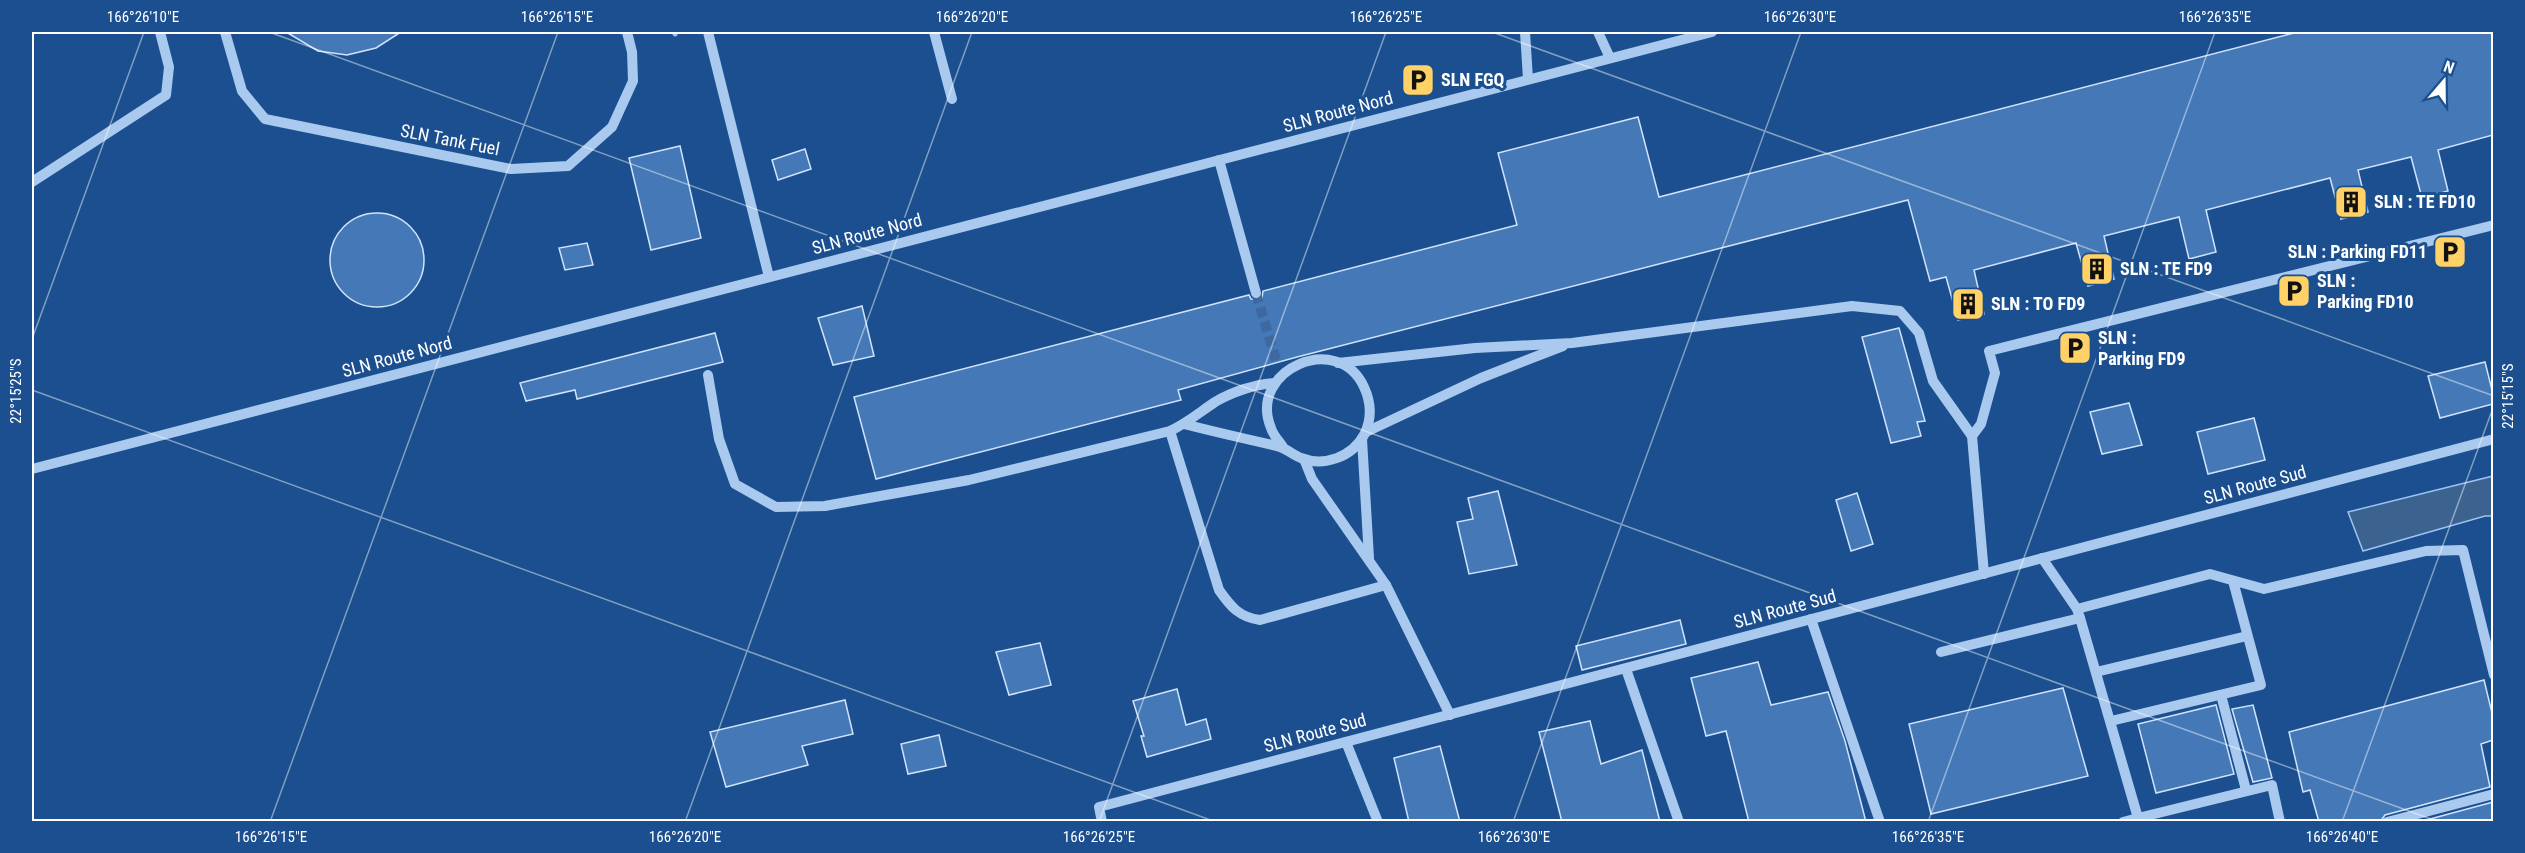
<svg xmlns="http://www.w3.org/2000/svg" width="2525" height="853" viewBox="0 0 2525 853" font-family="'Roboto Condensed',sans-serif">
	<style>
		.water { fill: #3c6290; stroke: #9cc4f0; stroke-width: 1.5 }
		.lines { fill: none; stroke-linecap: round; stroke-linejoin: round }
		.stream { stroke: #9cc4f0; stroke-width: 5 }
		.building { fill: #4478b7; stroke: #cfe3fa; stroke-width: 1.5 }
		.minor-tunnel { stroke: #3d69a0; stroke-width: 10; stroke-dasharray: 10 5; stroke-linecap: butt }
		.minor { stroke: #a9c9ee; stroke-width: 10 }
		.ticks { fill: none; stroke: #fff; stroke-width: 1.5; stroke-opacity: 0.45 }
		.labels { text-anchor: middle; stroke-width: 6; stroke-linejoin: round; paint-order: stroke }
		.poi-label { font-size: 18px; font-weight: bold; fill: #fff; stroke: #1b4f8f; text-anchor: start }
		.street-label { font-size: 18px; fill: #fff; stroke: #1b4f8f }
		.neatline { fill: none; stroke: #fff; stroke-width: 2 }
		.ticks-label { font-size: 15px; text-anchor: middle; fill: #fff }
	</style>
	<rect width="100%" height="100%" fill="#1b4f8f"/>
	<path class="water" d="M2493 476V516H2485L2363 551 2348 512Z"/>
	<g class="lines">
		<path class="stream" d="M674 32 675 34"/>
	</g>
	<g class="building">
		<path d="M286 32H401L376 48 347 55 318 51Z"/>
		<path d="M2298 32H2493V135L2438 150 2448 191 2422 198 2411 157 2358 170 2368 212 2341 219 2330 178 2206 210 2216 252 2189 259 2179 217 2104 236 2114 279 2088 286 2076 243 1974 270 1984 314 1958 320 1946 277 1930 281 1908 200 1297 357 1178 390 1181 400 876 479 854 397 1249 295 1251 299 1257 300 1262 298 1263 291 1517 225 1498 153 1638 117 1659 197Z"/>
		<path d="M680 146 701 238 651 250 629 158Z"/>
		<path d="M805 149 811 169 778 180 772 160Z"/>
		<circle cx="377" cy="260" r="47"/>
		<path d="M587 243 593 265 565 270 559 248Z"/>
		<path d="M862 306 874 356 833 365 818 318Z"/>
		<path d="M1899 328 1925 421 1917 422 1921 436 1891 443 1862 337Z"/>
		<path d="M715 333 723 362 577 399 575 390 526 401 520 383Z"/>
		<path d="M2485 362 2493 394V404L2440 418 2428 376Z"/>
		<path d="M2129 403 2142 445 2102 454 2090 412Z"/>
		<path d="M2254 418 2265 460 2208 474 2197 432Z"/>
		<path d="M1498 491 1517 565 1469 574 1457 522 1473 519 1468 498Z"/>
		<path d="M1857 493 1873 544 1851 551 1836 500Z"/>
		<path d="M1680 620 1686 644 1582 670 1576 646Z"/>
		<path d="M1040 643 1051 685 1009 695 996 652Z"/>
		<path d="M1758 662 1771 705 1828 692 1845 741 1866 822H1749L1726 731 1706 736 1691 678Z"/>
		<path d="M2484 680 2493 717V740L2481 744 2490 787 2385 815 2380 822H2319L2310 790 2303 792 2289 732Z"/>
		<path d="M2063 688 2088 776 1931 814 1909 724Z"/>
		<path d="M1177 689 1186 725 1206 719 1211 739 1147 757 1141 736H1144L1133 701Z"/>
		<path d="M845 700 853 734 802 746 808 765 726 787 710 732Z"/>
		<path d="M2216 705 2234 774 2156 793 2138 724Z"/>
		<path d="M2253 705 2272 778 2253 782 2232 709Z"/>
		<path d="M1590 721 1601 764 1642 750 1660 822H1562L1539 732Z"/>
		<path d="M939 735 946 766 908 774 901 744Z"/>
		<path d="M1440 746 1460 822H1409L1394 758Z"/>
		<path d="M2493 802V822H2419Z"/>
	</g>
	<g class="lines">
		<path class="minor-tunnel" d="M1256 293 1277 364"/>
		<g class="minor">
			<path d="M225 32 242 91 265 119 511 169 568 166 612 127 633 81 632 52 627 32"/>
			<path d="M708 32 769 277"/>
			<path d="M934 32 952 99"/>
			<path d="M1525 32 1528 79"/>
			<path d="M1598 32 1610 58"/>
			<path d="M1219 160 1256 293"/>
			<path d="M32 182 166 95 169 67 160 32"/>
			<path d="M1338 363 1475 348 1572 343 1852 306 1900 311 1919 333 1933 381 1972 436"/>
			<path d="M708 375 719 439 735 484 776 507 825 506 969 480 1170 431C1187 423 1200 412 1215 402 1232 392 1255 384 1275 383"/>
			<path d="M1184 424C1215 432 1246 439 1277 446 1286 448 1293 455 1301 458 1324 467 1352 457 1364 435 1372 419 1371 402 1364 387 1338 330 1247 370 1271 428 1273 435 1279 441 1283 447"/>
			<path d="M1170 431 1219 590C1231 607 1239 617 1260 620L1386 585"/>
			<path d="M1366 432 1481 378 1563 346"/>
			<path d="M1362 439 1369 558"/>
			<path d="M1304 459 1312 479 1386 585 1450 715"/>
			<path d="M32 469 1712 32"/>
			<path d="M2042 558 2077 609 2080 618 2138 818 2123 822"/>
			<path d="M1984 574 1972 436 1981 424 1995 373 1989 351 2494 225"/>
			<path d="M2077 609 2210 574 2264 589 2426 551 2463 550 2494 675"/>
			<path d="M1811 619 1880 822"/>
			<path d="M1941 652 2080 618"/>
			<path d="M1626 669 1679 822"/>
			<path d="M2096 672 2247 636"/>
			<path d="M2221 695 2246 790"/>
			<path d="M2111 721 2261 685 2233 581"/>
			<path d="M1346 742 1378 822"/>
			<path d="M2138 818 2272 785 2280 822"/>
			<path d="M1102 822 1099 807 2494 439"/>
			<path d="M2387 822 2494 794"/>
		</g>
	</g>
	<path class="ticks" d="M269 32 2439 822M1492 32 2494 396M32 339 144 32M32 390 1216 822M270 822 558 32M685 822 972 32M1099 822 1386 32M1513 822 1801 32M1928 822 2215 32M2342 822 2494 405"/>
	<defs>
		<g id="parking-square" transform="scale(1.725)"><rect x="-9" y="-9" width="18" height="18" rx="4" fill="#ffd166" stroke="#1b4f8f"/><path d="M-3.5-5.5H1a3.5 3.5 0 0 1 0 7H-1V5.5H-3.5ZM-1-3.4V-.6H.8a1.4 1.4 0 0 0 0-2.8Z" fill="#111"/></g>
		<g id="building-square" transform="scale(1.725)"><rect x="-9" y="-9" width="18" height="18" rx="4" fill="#ffd166" stroke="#1b4f8f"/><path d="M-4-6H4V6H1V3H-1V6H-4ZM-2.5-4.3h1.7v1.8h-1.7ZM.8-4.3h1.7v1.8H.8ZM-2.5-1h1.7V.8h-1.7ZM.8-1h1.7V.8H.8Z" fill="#111"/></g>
	</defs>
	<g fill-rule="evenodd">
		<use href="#parking-square" x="1418" y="80"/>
		<use href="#building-square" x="2351" y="202"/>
		<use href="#parking-square" x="2450" y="252"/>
		<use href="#building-square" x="2097" y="269"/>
		<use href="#parking-square" x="2294" y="291"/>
		<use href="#building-square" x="1968" y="304"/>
		<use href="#parking-square" x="2075" y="348"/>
	</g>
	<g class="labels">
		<g class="poi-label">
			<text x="1441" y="86">SLN FGQ</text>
			<text x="2374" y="208">SLN : TE FD10</text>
			<text x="2427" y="258" text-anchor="end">SLN : Parking FD11</text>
			<text x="2120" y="275">SLN : TE FD9</text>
			<text x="2317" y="287">SLN :<tspan x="2317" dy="21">Parking FD10</tspan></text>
			<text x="1991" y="310">SLN : TO FD9</text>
			<text x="2098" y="344">SLN :<tspan x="2098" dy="21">Parking FD9</tspan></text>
		</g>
		<g class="street-label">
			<text transform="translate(1338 112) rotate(-15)" y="6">SLN Route Nord</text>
			<text transform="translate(450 140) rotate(11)" y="6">SLN Tank Fuel</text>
			<text transform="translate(867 234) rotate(-15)" y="6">SLN Route Nord</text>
			<text transform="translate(397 357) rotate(-15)" y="6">SLN Route Nord</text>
			<text transform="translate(2255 485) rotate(-15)" y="6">SLN Route Sud</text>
			<text transform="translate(1785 609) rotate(-15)" y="6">SLN Route Sud</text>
			<text transform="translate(1315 733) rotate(-15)" y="6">SLN Route Sud</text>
		</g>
	</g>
	<rect width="2525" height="853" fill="none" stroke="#1b4f8f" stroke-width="66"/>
	<g transform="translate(2444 81) rotate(20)" stroke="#1b4f8f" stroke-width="4.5" paint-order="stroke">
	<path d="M0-4.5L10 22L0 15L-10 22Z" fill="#ffffff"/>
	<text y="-9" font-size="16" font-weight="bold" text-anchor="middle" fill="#ffffff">N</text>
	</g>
	<rect x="33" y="33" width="2459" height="787" class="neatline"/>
	<g class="ticks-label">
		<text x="143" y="22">166°26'10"E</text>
		<text x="557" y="22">166°26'15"E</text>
		<text x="972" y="22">166°26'20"E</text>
		<text x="1386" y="22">166°26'25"E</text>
		<text x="1800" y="22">166°26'30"E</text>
		<text x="2215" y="22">166°26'35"E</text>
		<text transform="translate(16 391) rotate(-90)" y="5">22°15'25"S</text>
		<text transform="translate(2508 396) rotate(-90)" y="5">22°15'15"S</text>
		<text x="271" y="842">166°26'15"E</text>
		<text x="685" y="842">166°26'20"E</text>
		<text x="1099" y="842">166°26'25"E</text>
		<text x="1514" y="842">166°26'30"E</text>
		<text x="1928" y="842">166°26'35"E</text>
		<text x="2342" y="842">166°26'40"E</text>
	</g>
</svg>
